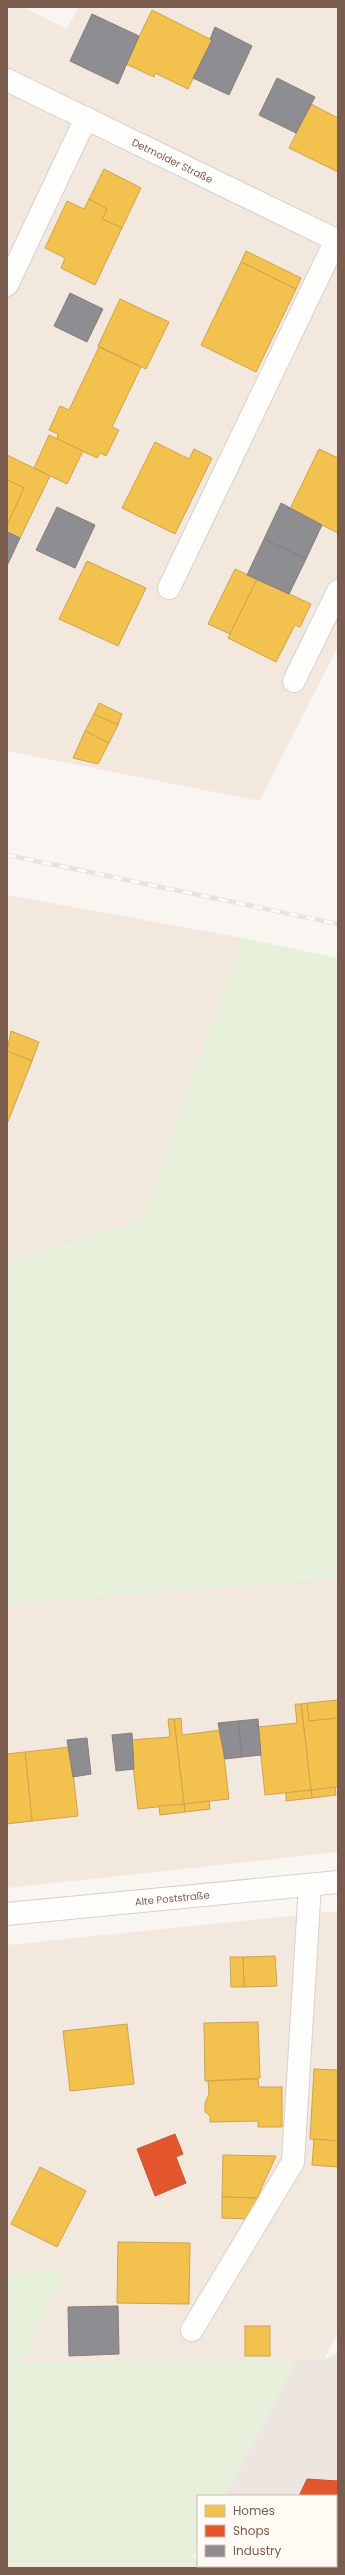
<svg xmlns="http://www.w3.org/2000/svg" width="345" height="2575" viewBox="0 0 345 2575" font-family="Poppins,sans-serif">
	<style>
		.residential { fill: #f2e8de }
		.industrial { fill: #ede5e0 }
		.green { fill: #e7f0db }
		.homes { fill: #f2c14e; stroke: #cea34e }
		.shops { fill: #e4572e; stroke: #c45837 }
		.industry { fill: #8d8d92; stroke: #877e7d }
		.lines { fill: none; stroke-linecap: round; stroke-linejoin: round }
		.minor-casing { stroke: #d7d1cb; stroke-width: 24 }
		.minor { stroke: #fefefd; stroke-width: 22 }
		.rail-casing { stroke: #e6e3e7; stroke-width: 4.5 }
		.rail { stroke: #fffaf3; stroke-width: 3; stroke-dasharray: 9; stroke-linecap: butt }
		.labels { text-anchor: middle; stroke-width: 4; stroke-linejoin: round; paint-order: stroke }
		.street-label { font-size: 10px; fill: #7a5c4d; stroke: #fffaf3 }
	</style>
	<rect width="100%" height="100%" fill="#f9f5f0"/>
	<g class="residential">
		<path d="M7 7H23L67 29 79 7H338V646L260 801 7 751Z"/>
		<path d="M7 895 243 938 141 1221 7 1262Z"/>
		<path d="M338 1578V1852L7 1888V1604Z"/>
		<path d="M338 1911V2333L324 2360 20 2362 65 2269 7 2275V1945Z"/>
	</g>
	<path class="industrial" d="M338 2353V2568H217L212 2566H336V2496H225L296 2360H324Z"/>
	<g class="green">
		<path d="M243 938 338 958V1578L7 1604V1262L141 1221Z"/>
		<path d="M66 2269 21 2362 296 2360 225 2496H198V2547L193 2557 198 2559V2566L217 2568H7V2275Z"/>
	</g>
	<g class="homes">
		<path d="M152 10 212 40 188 89 155 73 154 77 126 64Z"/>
		<path d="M311 104 338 118V172L289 148Z"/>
		<path d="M104 169 141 188 122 228 102 219 107 209 89 199Z"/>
		<path d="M89 199 107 209 102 219 122 228 95 285 61 268 65 258 45 248 67 201 84 209Z"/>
		<path d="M246 251 301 278 296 289 241 262Z"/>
		<path d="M241 262 296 289 256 372 201 345Z"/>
		<path d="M120 299 169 322 146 369 98 346Z"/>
		<path d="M99 347 141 367 112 427 119 430 106 456 100 453 97 458 57 439 58 434 49 430 60 406 69 410Z"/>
		<path d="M49 435 83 451 67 484 34 468Z"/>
		<path d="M155 442 189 459 194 449 212 458 175 534 122 508Z"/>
		<path d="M319 449 338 458V533L290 509Z"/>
		<path d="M7 455 50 476 20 538 7 532V525L24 488 7 480Z"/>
		<path d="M7 480 24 488 7 525Z"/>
		<path d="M87 561 146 588 118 646 59 619Z"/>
		<path d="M235 569 257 579 230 634 208 624Z"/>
		<path d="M257 579 311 604 300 627 295 625 276 662 228 638Z"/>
		<path d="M99 703 122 714 118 725 94 714Z"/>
		<path d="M94 714 118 725 109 743 85 731Z"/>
		<path d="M85 731 109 743 98 764 73 758Z"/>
		<path d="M11 1031 39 1042 32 1061 7 1051Z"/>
		<path d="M7 1051 32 1061 7 1124Z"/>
		<path d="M338 1700V1718L304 1722 302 1706H307V1703Z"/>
		<path d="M307 1703 309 1721 338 1718V1787L311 1790 301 1704Z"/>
		<path d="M295 1704H301L311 1790 265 1795 258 1727 297 1723Z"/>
		<path d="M181 1718 182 1735 221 1730 229 1799 184 1804 174 1719Z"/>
		<path d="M168 1719H174L184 1804 138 1809 130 1740 170 1737Z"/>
		<path d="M70 1747 78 1816 32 1821 25 1752Z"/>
		<path d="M25 1752 32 1821 7 1824V1754Z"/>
		<path d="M335 1787 336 1795 312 1798 311 1790Z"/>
		<path d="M311 1790 312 1798 286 1801V1793Z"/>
		<path d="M209 1801 210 1809 185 1812 184 1804Z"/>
		<path d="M184 1804 185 1812 160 1815 159 1806Z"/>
		<path d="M275 1956 277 1986 244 1987 243 1957Z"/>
		<path d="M230 1957H243L244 1987H231Z"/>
		<path d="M258 2022 260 2078 205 2081 204 2023Z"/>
		<path d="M127 2024 134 2084 70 2091 63 2031Z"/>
		<path d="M314 2069 338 2070V2141L310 2139Z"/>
		<path d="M258 2079 259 2087H282V2127H258V2121L210 2122V2116L205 2112V2103L209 2094 208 2081Z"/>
		<path d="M314 2139 338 2141V2167L312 2165Z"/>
		<path d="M223 2155 276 2156 257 2198 222 2197Z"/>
		<path d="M40 2167 86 2191 57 2247 11 2224Z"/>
		<path d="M222 2197 257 2198 247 2219 222 2218Z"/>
		<path d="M118 2242 190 2243 189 2304 117 2303Z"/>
		<rect x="245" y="2326" width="25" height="30"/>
	</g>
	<g class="shops">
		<path d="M175 2134 183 2154 176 2157 186 2183 155 2196 137 2149Z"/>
		<path d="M307 2479 338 2481V2568H286L287 2566H336V2496H299Z"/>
	</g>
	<g class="industry">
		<path d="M92 14 139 36 118 84 70 61Z"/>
		<path d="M215 27 252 46 229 95 193 78 212 40 210 39Z"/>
		<path d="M277 78 315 97 296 133 259 115Z"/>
		<path d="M70 293 103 309 87 342 54 326Z"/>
		<path d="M281 503 322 525 306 559 264 539Z"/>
		<path d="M57 507 95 525 75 568 36 550Z"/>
		<path d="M7 532 20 538 7 566Z"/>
		<path d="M264 539 306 559 289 594 247 575Z"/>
		<path d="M258 1719 261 1755 242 1757 238 1721Z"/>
		<path d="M238 1721 242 1757 225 1759 218 1723Z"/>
		<path d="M132 1733 134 1769 116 1771 112 1735Z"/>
		<path d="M87 1738 91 1774 73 1777 67 1740Z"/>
		<path d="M118 2306 119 2354 69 2356 68 2307Z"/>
	</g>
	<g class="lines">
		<g class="minor-casing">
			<g id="minor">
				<path id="s1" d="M7 80 338 241"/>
				<path d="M7 285 86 118"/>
				<path d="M169 588 336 240"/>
				<path d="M294 681 338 591"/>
				<path id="s2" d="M7 1914 338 1882"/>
				<path d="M192 2330 293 2162 310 1885"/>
			</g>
		</g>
		<use href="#minor" class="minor"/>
		<g class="rail-casing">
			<path id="rail" d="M7 855 338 924"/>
		</g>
		<use href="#rail" class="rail"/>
	</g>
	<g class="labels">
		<g class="street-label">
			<text dy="4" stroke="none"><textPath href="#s1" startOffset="184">Detmolder Straße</textPath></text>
			<text dy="4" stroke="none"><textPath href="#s2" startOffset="166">Alte Poststraße</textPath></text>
		</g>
	</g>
	<rect width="345" height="2575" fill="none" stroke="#7a5c4d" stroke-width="16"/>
	<rect x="197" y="2495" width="140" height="72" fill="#fffaf3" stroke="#cabbb1"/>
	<rect x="205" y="2505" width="20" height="12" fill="#f2c14e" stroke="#cabbb1"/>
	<text x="233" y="2515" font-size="12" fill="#7a5c4d">Homes</text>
	<rect x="205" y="2525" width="20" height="12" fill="#e4572e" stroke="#cabbb1"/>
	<text x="233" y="2535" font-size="12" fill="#7a5c4d">Shops</text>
	<rect x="205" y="2545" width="20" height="12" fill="#8d8d92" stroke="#cabbb1"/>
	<text x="233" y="2555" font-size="12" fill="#7a5c4d">Industry</text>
</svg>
